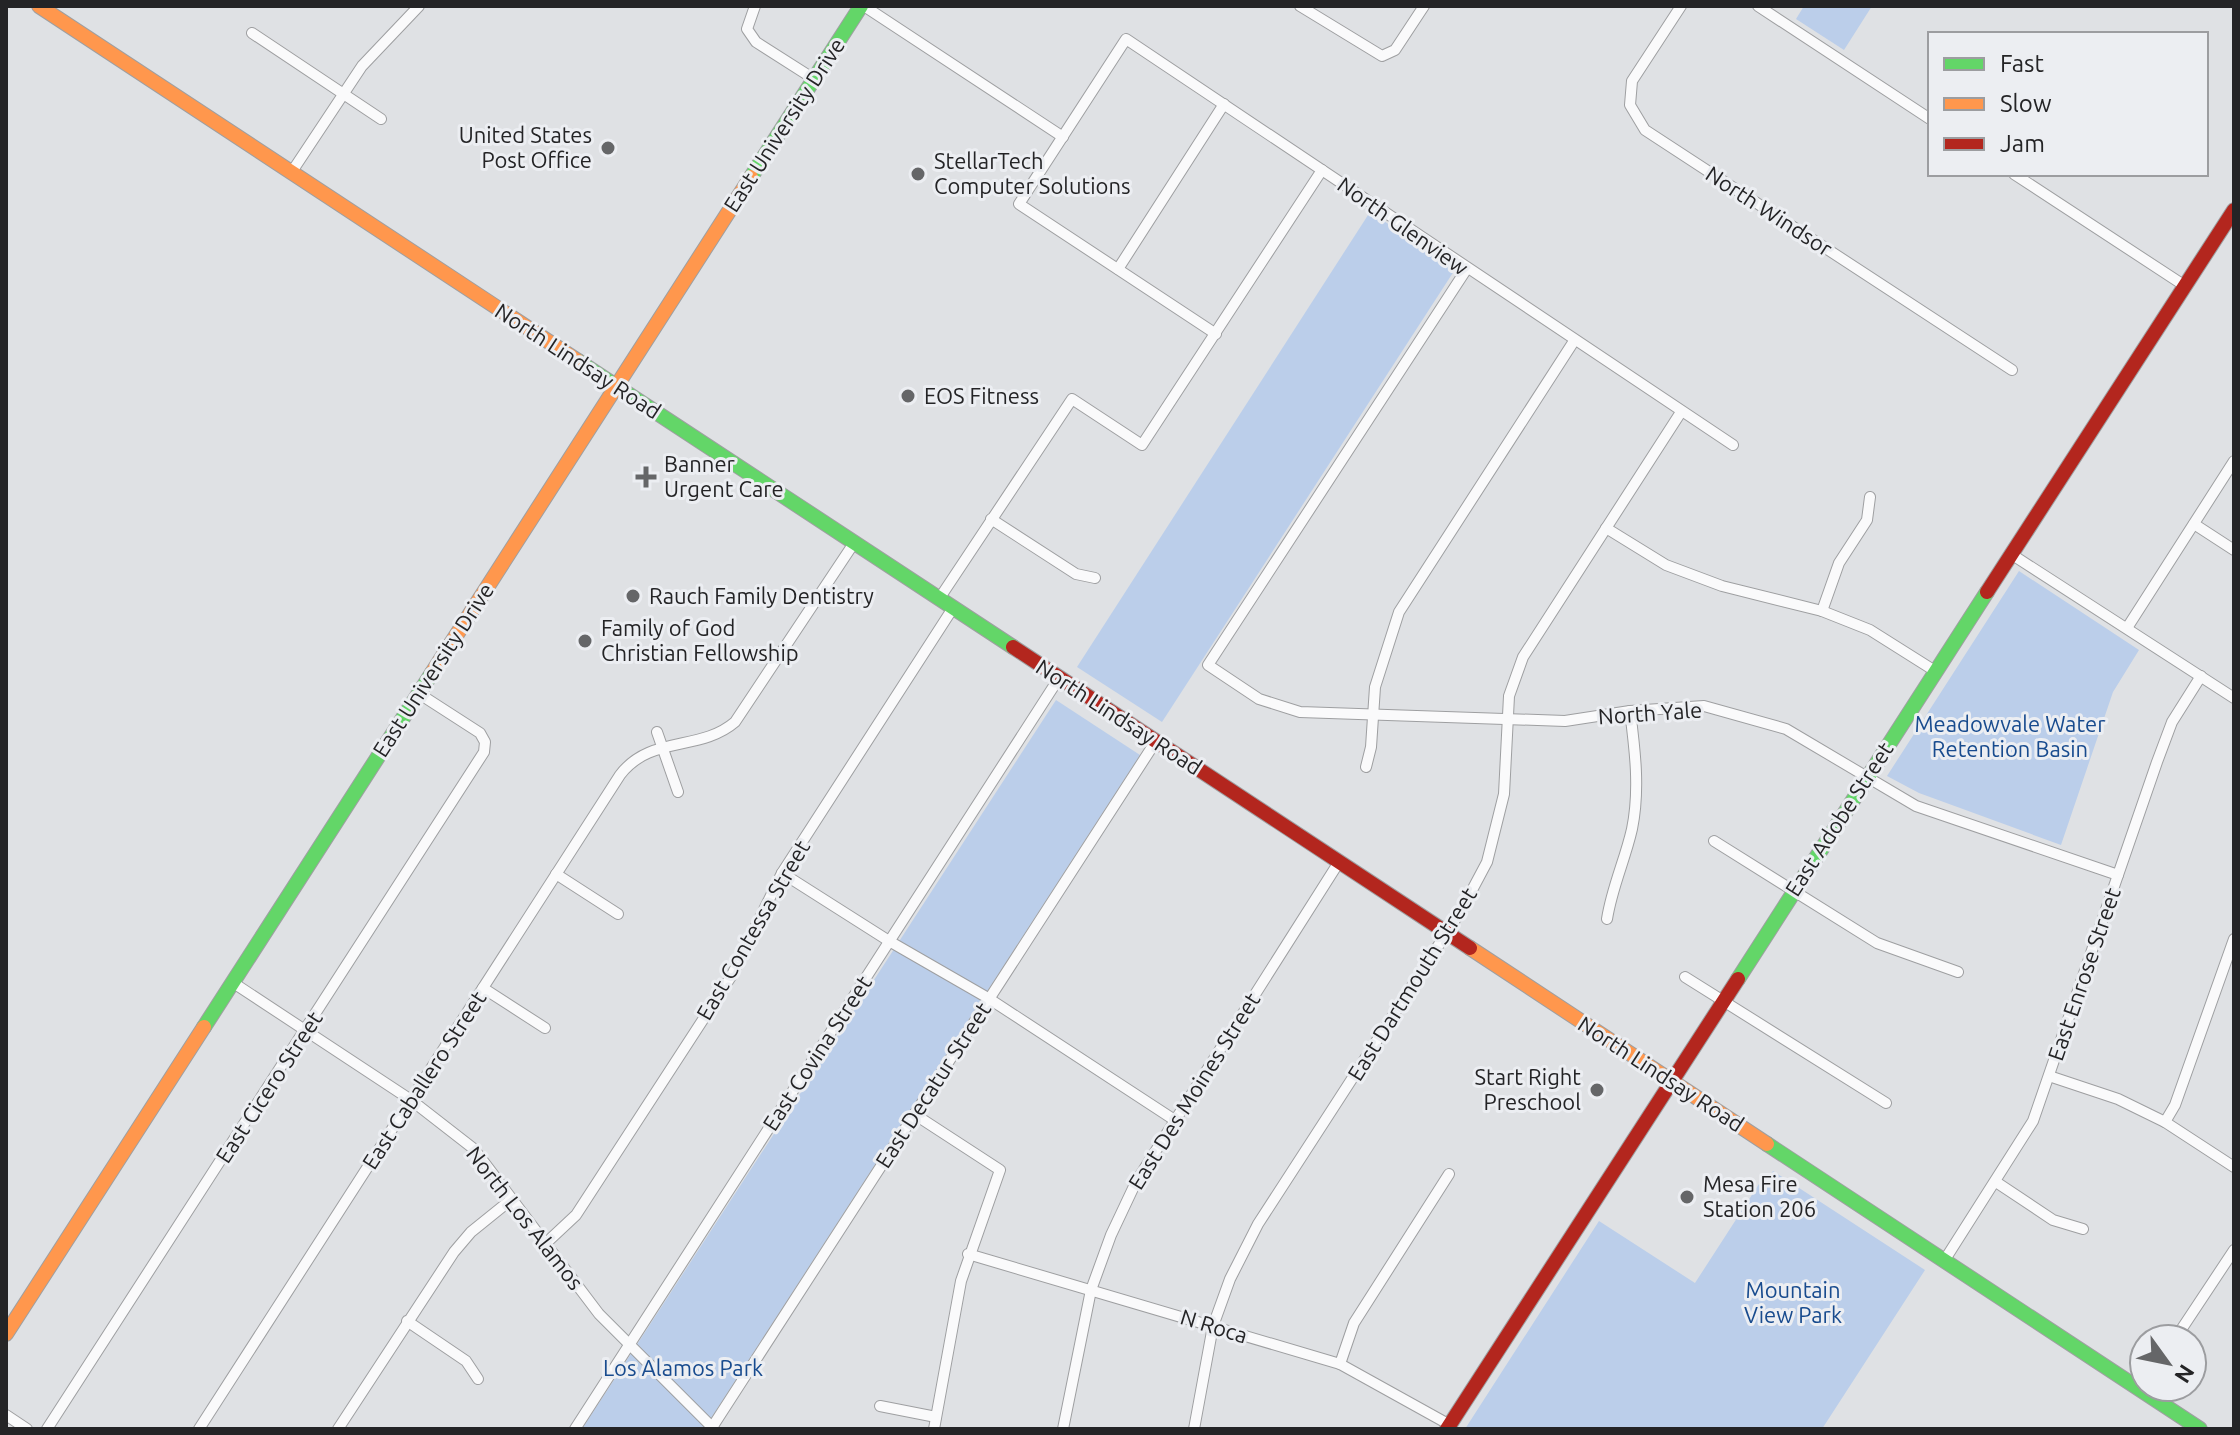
<svg xmlns="http://www.w3.org/2000/svg" width="2240" height="1435" viewBox="0 0 2240 1435" font-family="Ubuntu,sans-serif">
	<style>
		.green { fill: #bbceea }
		.lines { fill: none; stroke-linecap: round; stroke-linejoin: round }
		.street-casing { stroke: #9e9fa1; stroke-width: 12 }
		.fast-casing { stroke: #9e9fa1; stroke-width: 16 }
		.slow-casing { stroke: #9e9fa1; stroke-width: 16 }
		.jam-casing { stroke: #9e9fa1; stroke-width: 16 }
		.street { stroke: #fafafb; stroke-width: 10 }
		.fast { stroke: #63d668; stroke-width: 14 }
		.slow { stroke: #ff974d; stroke-width: 14 }
		.jam { stroke: #b3261e; stroke-width: 14 }
		.poi-dot { fill: #656668; stroke: #eceef2; stroke-width: 3 }
		.labels { text-anchor: middle; stroke-width: 6; stroke-linejoin: round; paint-order: stroke }
		.street-label { font-size: 22px; fill: #242426; stroke: #eceef2 }
		.poi-label { font-size: 22px; fill: #242426; stroke: #eceef2; text-anchor: start }
		.park-label { font-size: 22px; fill: #184b8e; stroke: #eceef2 }
	</style>
	<rect width="100%" height="100%" fill="#dfe1e4"/>
	<g class="green">
		<path d="M1804 6H1872L1844 50 1796 19Z"/>
		<path d="M1370 212 1456 268 1162 722 1077 667Z"/>
		<path d="M2019 571 2139 650 2113 692 2061 845 1919 793 1887 776Z"/>
		<path d="M1056 700 1140 755 704 1429H582Z"/>
		<path d="M1773 1171 1925 1270 1822 1429H1465L1599 1221 1695 1283 1759 1184 1763 1186Z"/>
	</g>
	<g class="lines">
		<g class="street-casing">
			<g id="street">
				<path d="M755 6 747 29 756 42 814 79"/>
				<path d="M864 6 1063 137"/>
				<path d="M1300 6 1382 56 1395 50 1424 6"/>
				<path d="M1681 6 1632 81 1630 105 1645 130 2012 370"/>
				<path d="M1758 6 1930 119"/>
				<path d="M252 33 381 119"/>
				<path d="M291 173 362 66 419 6"/>
				<path d="M2014 174 2185 286"/>
				<path d="M1118 269 1224 104"/>
				<path d="M1466 270 1208 665 1259 699 1300 712 1565 721 1630 711 1704 706 1786 729 1916 806 2118 875"/>
				<path d="M1216 334 1019 204 1126 39 1733 445"/>
				<path d="M991 519 1076 574 1095 578"/>
				<path d="M2194 524 2234 550"/>
				<path d="M1606 528 1666 565 1722 586 1822 611 1870 630 1935 671"/>
				<path d="M2011 554 2234 698"/>
				<path d="M939 599 1072 399 1142 445 1322 170"/>
				<path d="M1822 611 1839 563 1867 520 1870 497"/>
				<path d="M2127 628 2234 461"/>
				<path d="M657 732 678 792"/>
				<path d="M1366 767 1371 747 1375 687 1399 612 1574 341"/>
				<path d="M1714 841 1877 943 1958 972"/>
				<path d="M782 873 889 941 988 998 1173 1119"/>
				<path d="M556 874 618 914"/>
				<path d="M1607 919C1612 887 1625 860 1632 829 1640 790 1635 750 1630 711"/>
				<path d="M1685 977 1886 1103"/>
				<path d="M232 982 411 1100 474 1149 599 1314 714 1429"/>
				<path d="M483 988 545 1028"/>
				<path d="M2049 1076 2118 1099 2165 1122 2234 1167"/>
				<path d="M914 1114 1000 1170 961 1281 934 1429"/>
				<path d="M2165 1122 2175 1105 2234 939"/>
				<path d="M1996 1182 2053 1220 2083 1229"/>
				<path d="M545 1244 576 1215 732 975 782 873 953 608"/>
				<path d="M968 1254 1340 1364 1450 1425"/>
				<path d="M1944 1261 2033 1121 2157 762 2172 722 2201 676"/>
				<path d="M407 1321 466 1361 478 1379"/>
				<path d="M2175 1339 2234 1250"/>
				<path d="M1340 1364 1354 1323 1449 1174"/>
				<path d="M880 1406 936 1417"/>
				<path d="M6 1415 27 1429"/>
				<path d="M47 1429 484 752 485 742 480 733 418 693"/>
				<path d="M199 1429 620 775C650 735 700 752 735 722L854 543"/>
				<path d="M338 1429 454 1252 471 1232 512 1199"/>
				<path d="M575 1429 1059 678"/>
				<path d="M711 1429 1156 741"/>
				<path d="M1063 1429 1091 1290 1111 1235 1136 1182 1339 862"/>
				<path d="M1194 1429 1213 1326 1230 1279 1258 1224 1462 909 1487 862 1504 794 1509 696 1523 657 1681 412"/>
			</g>
		</g>
		<g class="fast-casing">
			<g id="fast">
				<path d="M751 177 861 6"/>
				<path d="M578 361 1013 647"/>
				<path d="M1738 979 1987 592"/>
				<path d="M204 1027 432 673"/>
				<path d="M1767 1144 2200 1429"/>
			</g>
		</g>
		<g class="slow-casing">
			<g id="slow">
				<path d="M39 6 578 361"/>
				<path d="M432 673 751 177"/>
				<path d="M1470 948 1767 1144"/>
				<path d="M6 1334 204 1027"/>
			</g>
		</g>
		<g class="jam-casing">
			<g id="jam">
				<path d="M1987 592 2234 210"/>
				<path d="M1013 647 1470 948"/>
				<path d="M1447 1429 1738 979"/>
			</g>
		</g>
		<use href="#street" class="street"/>
		<use href="#fast" class="fast"/>
		<use href="#slow" class="slow"/>
		<use href="#jam" class="jam"/>
	</g>
	<g class="poi-dot">
		<circle cx="608" cy="148" r="8"/>
		<circle cx="918" cy="174" r="8"/>
		<circle cx="908" cy="396" r="8"/>
		<path d="M642 465h8v8h8v8h-8v8h-8v-8h-8v-8h8z"/>
		<circle cx="633" cy="596" r="8"/>
		<circle cx="585" cy="641" r="8"/>
		<circle cx="1597" cy="1090" r="8"/>
		<circle cx="1687" cy="1197" r="8"/>
	</g>
	<g class="labels">
		<g class="street-label">
			<text transform="translate(784 125) rotate(-57)" y="8">East University Drive</text>
			<text transform="translate(1769 211) rotate(33)" y="8">North Windsor</text>
			<text transform="translate(1403 226) rotate(35)" y="8">North Glenview</text>
			<text transform="translate(578 361) rotate(33)" y="8">North Lindsay Road</text>
			<text transform="translate(433 670) rotate(-57)" y="8">East University Drive</text>
			<text transform="translate(1650 713) rotate(-4)" y="8">North Yale</text>
			<text transform="translate(1119 717) rotate(33)" y="8">North Lindsay Road</text>
			<text transform="translate(1839 819) rotate(-57)" y="8">East Adobe Street</text>
			<text transform="translate(753 930) rotate(-60)" y="8">East Contessa Street</text>
			<text transform="translate(2084 974) rotate(-71)" y="8">East Enrose Street</text>
			<text transform="translate(1412 984) rotate(-58)" y="8">East Dartmouth Street</text>
			<text transform="translate(817 1053) rotate(-57)" y="8">East Covina Street</text>
			<text transform="translate(1661 1074) rotate(33)" y="8">North Lindsay Road</text>
			<text transform="translate(424 1080) rotate(-57)" y="8">East Caballero Street</text>
			<text transform="translate(933 1085) rotate(-57)" y="8">East Decatur Street</text>
			<text transform="translate(269 1087) rotate(-57)" y="8">East Cicero Street</text>
			<text transform="translate(1194 1091) rotate(-58)" y="8">East Des Moines Street</text>
			<text transform="translate(525 1218) rotate(52)" y="8">North Los Alamos</text>
			<text transform="translate(1214 1326) rotate(17)" y="8">N Roca</text>
		</g>
		<g class="poi-label">
			<text x="592" y="143" text-anchor="end">United States<tspan x="592" dy="25">Post Office</tspan></text>
			<text x="934" y="169">StellarTech<tspan x="934" dy="25">Computer Solutions</tspan></text>
			<text x="924" y="404">EOS Fitness</text>
			<text x="664" y="472">Banner<tspan x="664" dy="25">Urgent Care</tspan></text>
			<text x="649" y="604">Rauch Family Dentistry</text>
			<text x="601" y="636">Family of God<tspan x="601" dy="25">Christian Fellowship</tspan></text>
			<text x="1581" y="1085" text-anchor="end">Start Right<tspan x="1581" dy="25">Preschool</tspan></text>
			<text x="1703" y="1192">Mesa Fire<tspan x="1703" dy="25">Station 206</tspan></text>
		</g>
		<g class="park-label">
			<text x="2010" y="732">Meadowvale Water<tspan x="2010" dy="25">Retention Basin</tspan></text>
			<text x="1793" y="1298">Mountain<tspan x="1793" dy="25">View Park</tspan></text>
			<text x="683" y="1376">Los Alamos Park</text>
		</g>
	</g>
	<rect width="2240" height="1435" fill="none" stroke="#242426" stroke-width="16"/>
	<rect x="1928" y="32" width="280" height="144" fill="#eceef2" stroke="#9c9da0" stroke-width="2"/>
	<rect x="1944" y="58" width="40" height="12" fill="#63d668" stroke="#9c9da0" stroke-width="2"/>
	<text x="2000" y="72" font-size="24" fill="#242426">Fast</text>
	<rect x="1944" y="98" width="40" height="12" fill="#ff974d" stroke="#9c9da0" stroke-width="2"/>
	<text x="2000" y="112" font-size="24" fill="#242426">Slow</text>
	<rect x="1944" y="138" width="40" height="12" fill="#b3261e" stroke="#9c9da0" stroke-width="2"/>
	<text x="2000" y="152" font-size="24" fill="#242426">Jam</text>
	<g transform="translate(2168 1363) rotate(123)"><circle r="38" fill="#eceef2" stroke="#9c9da0" stroke-width="2"/>
	<path d="M0-6L14 30L0 20L-14 30Z" fill="#656668"/>
	<text y="-12" font-size="22" font-weight="bold" text-anchor="middle" fill="#242426">N</text>
	</g>
</svg>
